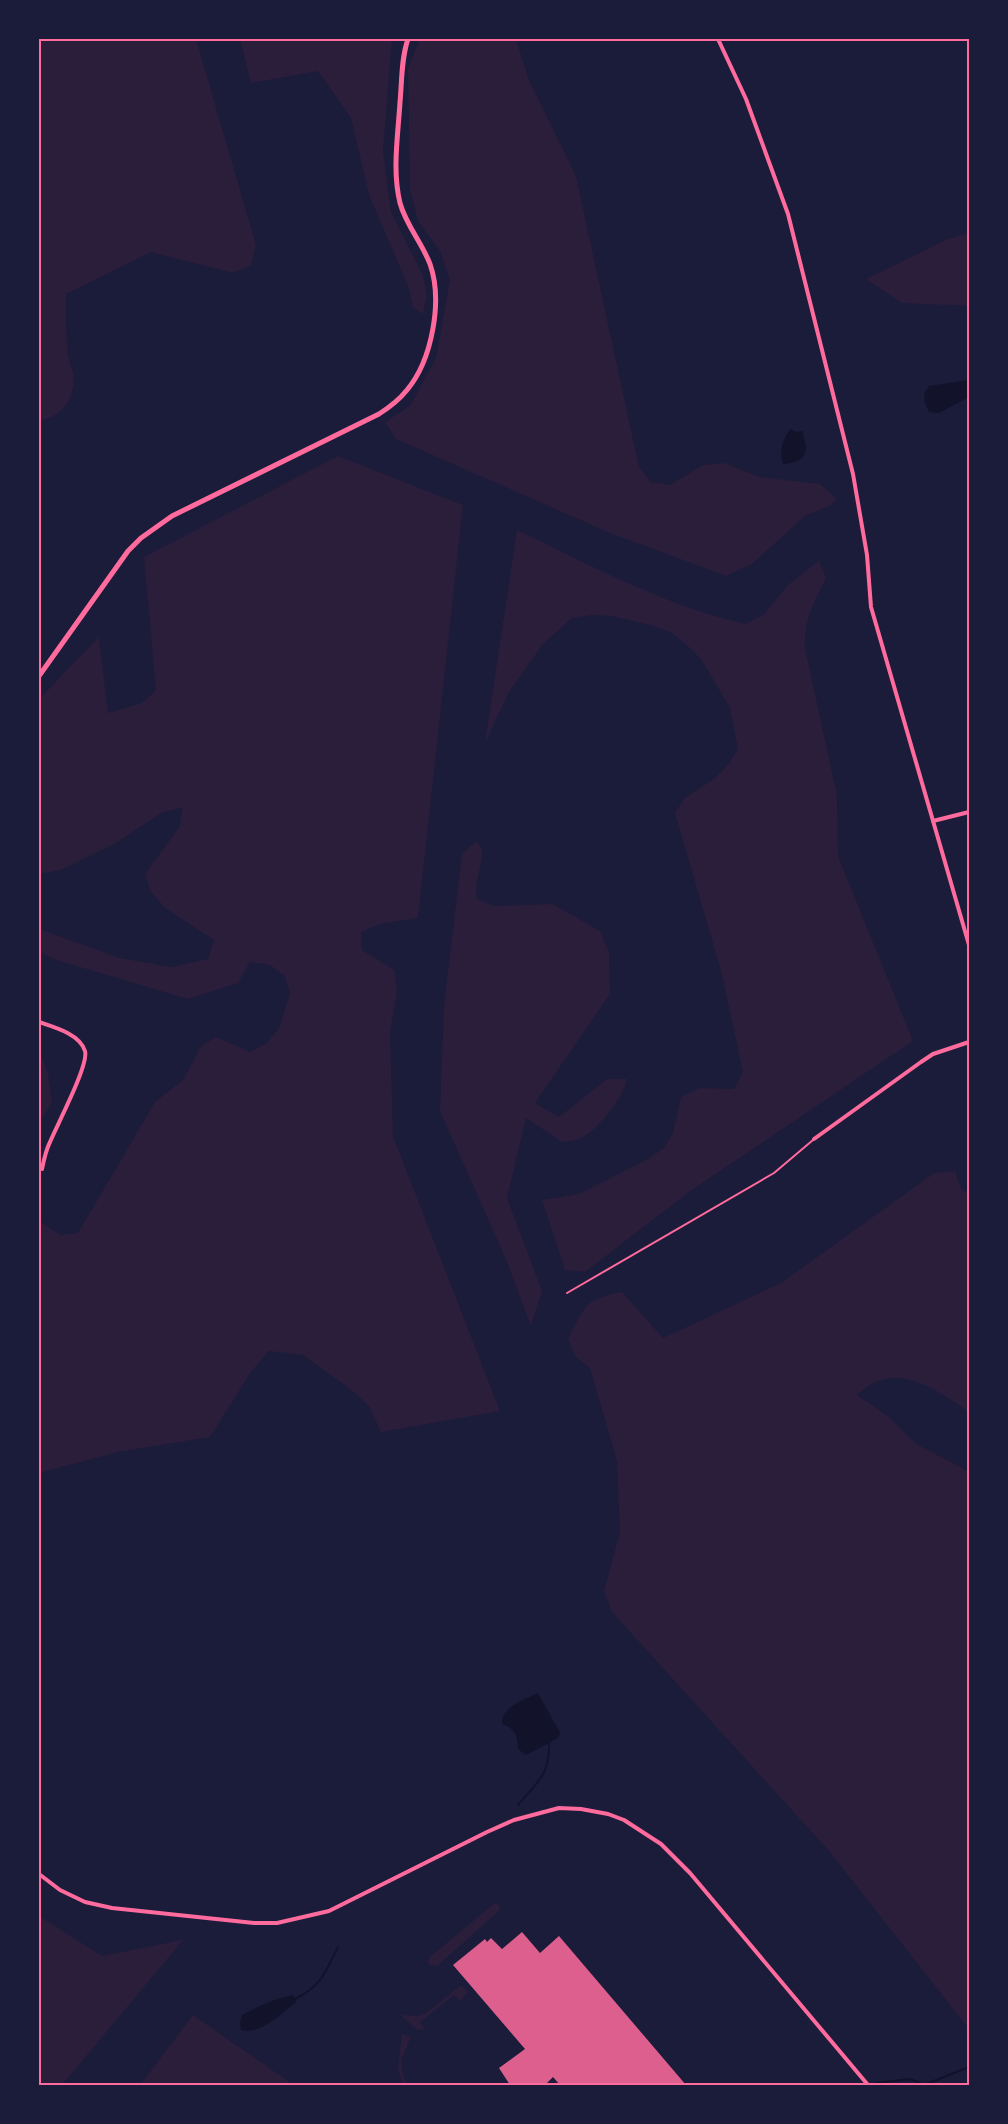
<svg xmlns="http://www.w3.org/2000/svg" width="1008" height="2124" viewBox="0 0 1008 2124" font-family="Overpass,sans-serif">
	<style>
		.green { fill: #2a1e3b }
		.water { fill: #12122b }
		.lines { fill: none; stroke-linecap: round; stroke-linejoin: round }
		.stream { stroke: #12122b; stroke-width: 2 }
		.building { fill: #dd5f8e }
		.service { stroke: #ff6b9d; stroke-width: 2 }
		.minor { stroke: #ff6b9d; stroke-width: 4 }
		.tertiary { stroke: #ff6b9d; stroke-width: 5 }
		.neatline { fill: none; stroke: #ff6b9d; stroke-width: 2 }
	</style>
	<rect width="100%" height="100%" fill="#1b1b3a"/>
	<g class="green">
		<path d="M39 39H196L256 245 251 265 233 273 151 252 66 294C66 314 66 336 68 355 69 362 72 367 73 373 77 395 62 419 39 420Z"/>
		<path d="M240 39H392L383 151 391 212 423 276 427 295 423 314 413 308 409 288 369 195 351 118 318 71 251 83Z"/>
		<path d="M420 39H516L529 80 576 176 639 467 651 482 670 485 703 465 724 463 760 477 820 484 837 499 831 505 805 516 752 564 726 576 610 533 396 439 385 422 410 406 436 358 450 280 440 251 418 221 410 189 408 68Z"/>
		<path d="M969 233V306L902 303 866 279 948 239Z"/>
		<path d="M338 456 463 505 418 918 380 924 361 932 362 950 394 970 397 991 390 1032 393 1136 500 1411 381 1432 369 1406 350 1389 303 1355 269 1351 251 1372 210 1437 118 1452 39 1473V1221L60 1235 78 1233 155 1102 184 1079 201 1046 216 1037 250 1052 267 1043 279 1028 290 994 285 976 270 965 250 962 238 983 188 999 53 959 39 951V929L120 958 172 967 208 959 214 940 165 908 151 892 145 874 180 826 182 808 163 812 116 843 61 870 39 874V699L99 637 108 713 142 703 156 690 144 557Z"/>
		<path d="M517 530C591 565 665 606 746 624L764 614 789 584 819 561 826 578C814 603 804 619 805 648L837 795 838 856 913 1041 689 1192 585 1272 565 1270 542 1200 579 1194 648 1159 664 1148 673 1133 681 1097 699 1088 734 1089 743 1072 721 971 675 813 685 798 715 778 728 765 738 749 730 708 701 659 687 645 672 633 654 626 612 616 592 615 572 618 543 644 509 692 485 743Z"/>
		<path d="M476 841 482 848C484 866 473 881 477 899L494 906 553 904 600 931 609 952 610 994 535 1103 559 1117 607 1079H627C624 1097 598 1130 581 1138 575 1141 568 1141 562 1142L526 1118 507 1198 542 1291 531 1326 505 1257 440 1111 444 1005 462 854Z"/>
		<path d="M39 1050 48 1073 52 1103 39 1123Z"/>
		<path d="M955 1171 961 1189 969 1193V1412C934 1388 894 1359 857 1395L889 1417 916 1444 968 1471 969 1475V2029L829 1851 612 1612 604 1591 620 1532 617 1461 590 1368 575 1356 568 1339C585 1306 584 1299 622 1292L663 1338 781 1283 934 1173Z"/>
		<path d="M495 1903 500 1906 499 1911 437 1966 429 1965 428 1961 430 1957Z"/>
		<path d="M39 1916 102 1956 183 1940 62 2085H39Z"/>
		<path d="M461 1985 468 1992 460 2001 454 1995 420 2022 425 2029 418 2030 403 2018 402 2015 418 2016 425 2014Z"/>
		<path d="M193 2015 294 2085H140Z"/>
		<path d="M402 2034 411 2037 401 2060 403 2075 407 2085H403L398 2068Z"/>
	</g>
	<g class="water">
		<path d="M969 380V397L939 413 929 412 925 403 924 393 929 386Z"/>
		<path d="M790 429 797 432 802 431C809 452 808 462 783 464 779 451 782 441 790 429Z"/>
		<path d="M538 1693 560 1733 558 1738 526 1755 518 1749C518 1736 515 1728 502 1724 502 1706 524 1700 538 1693Z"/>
		<path d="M293 1995 296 2002C284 2012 258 2036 241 2030L240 2023 242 2015C259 2006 274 1999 293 1995Z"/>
	</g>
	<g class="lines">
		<g class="stream">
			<path d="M518 1805C538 1781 550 1775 549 1743"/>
			<path d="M295 1999C321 1987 326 1971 338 1947"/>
			<path d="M876 2083 910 2079 925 2085"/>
			<path d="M924 2085 969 2067"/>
		</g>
	</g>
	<path class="building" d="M522 1932 540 1953 559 1936 686 2085H560L553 2077 545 2085H510L499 2068 525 2049 453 1965 485 1939 487 1942 491 1938 502 1949Z"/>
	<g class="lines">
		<path class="service" d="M567 1293 774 1173 813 1140"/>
		<g class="minor">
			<path d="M718 39 746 99 788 214 853 474 867 555 871 607 969 945"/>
			<path d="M933 821 969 812"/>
			<path d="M39 1022C54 1027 80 1034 85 1051 89 1065 57 1125 50 1142 46 1150 44 1159 42 1169"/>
			<path d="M814 1139 921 1062 933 1054 969 1042"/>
			<path d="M39 1874 60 1890 85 1902 112 1908 254 1923H277L329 1911 487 1832 514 1820 559 1808 581 1809 608 1814 624 1820 661 1844 690 1873 868 2085"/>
		</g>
		<path class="tertiary" d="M39 676 128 551 141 538 172 516 379 414C390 407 399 400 407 390 432 360 443 301 430 264 422 243 406 225 400 203 392 170 398 136 400 102 402 82 401 59 408 39"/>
	</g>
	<rect width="1008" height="2124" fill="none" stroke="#1b1b3a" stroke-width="81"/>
	<rect x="40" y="40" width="928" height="2044" class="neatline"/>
</svg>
